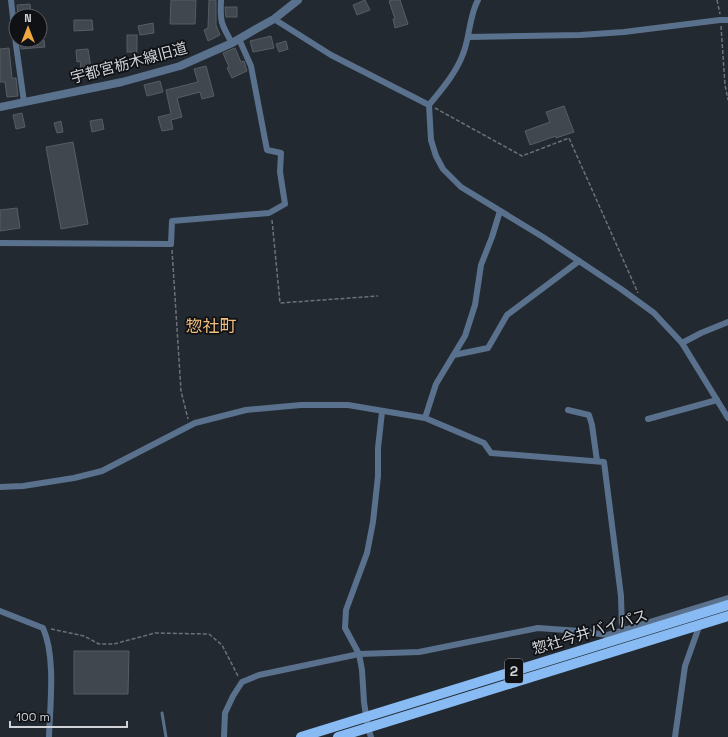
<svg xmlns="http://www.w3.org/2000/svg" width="728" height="737" viewBox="0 0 728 737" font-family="'Space Grotesk','Noto Sans JP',sans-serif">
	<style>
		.building { fill: #40474f; stroke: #565d65 }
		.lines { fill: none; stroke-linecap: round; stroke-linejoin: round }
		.path { stroke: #6d7278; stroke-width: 1.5; stroke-dasharray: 4 2; stroke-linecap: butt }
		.service { stroke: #59718d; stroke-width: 3 }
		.minor { stroke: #59718d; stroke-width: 6 }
		.tertiary { stroke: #59718d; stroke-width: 8 }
		.primary { stroke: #88baf3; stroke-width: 10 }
		.labels { text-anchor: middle; stroke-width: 3.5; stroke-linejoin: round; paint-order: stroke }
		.shield { fill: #0f1115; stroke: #95999e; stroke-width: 1 }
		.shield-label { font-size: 14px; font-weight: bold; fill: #cfd3d8 }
		.street-label { font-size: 15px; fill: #cfd3d8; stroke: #0f1115 }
		.quarter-label { font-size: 17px; fill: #efbd7d; stroke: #0f1115 }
	</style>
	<rect width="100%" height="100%" fill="#232930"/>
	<g class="building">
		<path d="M171 0H196L195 24H170Z"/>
		<path d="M209 0H216V25L220 35 208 41 204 30 208 28Z"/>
		<path d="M365 0 370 10 357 15 353 5Z"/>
		<path d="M393 0H400L408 24 395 28 393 19H395L389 1Z"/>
		<path d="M30 4 31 16H18L17 5Z"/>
		<path d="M225 7H237V17H226Z"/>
		<path d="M74 20H92L93 30 74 31Z"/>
		<path d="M153 23 154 33 140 35 138 26Z"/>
		<rect x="127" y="35" width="10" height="17"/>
		<path d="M271 36 274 48 253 52 250 41Z"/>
		<path d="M20 40H44L45 47 21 49Z"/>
		<path d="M286 41 288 49 279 52 276 44Z"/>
		<path d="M9 48 12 78H16L18 96 7 97 5 82H0V49Z"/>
		<path d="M235 48 241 62 244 61 247 71 232 78 227 68 229 67 223 53Z"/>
		<path d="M88 49 91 68 92 67 94 77 82 78 80 61 77 62 76 50Z"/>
		<path d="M206 66 214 96 202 99 200 92 177 98 182 117 171 120 173 129 162 131 158 117 171 114 166 90 198 82 194 69Z"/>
		<path d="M160 81 163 92 147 96 144 85Z"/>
		<path d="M564 106 574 132 556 138V136L530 145 525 131 550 122 546 112Z"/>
		<path d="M22 113 25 127 16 129 13 115Z"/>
		<path d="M102 119 104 129 92 132 90 121Z"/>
		<path d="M61 121 63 132 57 133 54 123Z"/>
		<path d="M73 142 88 224 61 229 46 147Z"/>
		<path d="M17 208 20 228 0 231V210Z"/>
		<path d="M74 651H129L128 694H74Z"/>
	</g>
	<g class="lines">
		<g class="path">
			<path d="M717 0 720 14"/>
			<path d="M721 26 725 85 728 100"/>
			<path d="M435 108 522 156 569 138 638 293"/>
			<path d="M272 220 280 303 378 296"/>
			<path d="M172 250 181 391 188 419"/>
			<path d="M51 629 84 636 99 644H114L155 633 209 634 222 645 238 676"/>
		</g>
		<path class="service" d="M162 713 166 737"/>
		<g class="minor">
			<path d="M11 0 16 45 24 102"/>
			<path d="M221 0C220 22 221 24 232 43"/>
			<path d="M478 0C469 16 470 37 463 54 456 73 442 89 429 105L431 140 436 156 443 169 461 187 543 237 621 289 654 313 682 343 728 418"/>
			<path d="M274 19 331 55 429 105"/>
			<path d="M468 37 580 35 624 32 720 20H728"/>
			<path d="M0 243 171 244 172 221 269 213 285 204 280 172 281 153 267 150 251 66 239 39"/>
			<path d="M682 343 701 333 728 322"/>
			<path d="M454 355 488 348 507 315 579 261"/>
			<path d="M568 410 589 415 592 425 597 461"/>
			<path d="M425 418 484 443 491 453 604 462 621 596 622 630"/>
			<path d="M648 419 717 400"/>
			<path d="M0 487 23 486 74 478 102 471 195 423 246 410 301 405H348L425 418 436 384 465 336 475 305 481 265 492 237 500 211"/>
			<path d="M0 611 43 628C56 657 50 705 49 737"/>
			<path d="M224 737 225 713 233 696 242 682 259 675 359 654 419 652 538 628 580 631 607 635 728 598"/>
			<path d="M371 737 368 728 364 702 362 670 359 654 345 628 346 610 367 553 373 522 378 476V448L382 412"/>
			<path d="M675 737 685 666 700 624"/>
		</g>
		<path class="tertiary" d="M0 107 122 82 180 66 232 43 256 29 274 19 298 0"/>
		<g class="primary">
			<path d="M301 737 728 605"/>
			<path d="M338 737 728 616"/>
		</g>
	</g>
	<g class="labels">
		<rect class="shield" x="505" y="659" width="18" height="24" rx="3"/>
		<g class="shield-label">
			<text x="514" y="676">2</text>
		</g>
		<g class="street-label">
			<text transform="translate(129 63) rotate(-15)" y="5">宇都宮栃木線旧道</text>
			<text transform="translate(590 632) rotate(-17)" y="5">惣社今井バイパス</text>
		</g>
		<g class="quarter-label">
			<text x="211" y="332">惣社町</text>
		</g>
	</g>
	<g transform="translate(28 28)"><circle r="19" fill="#0f1115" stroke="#5c5f63"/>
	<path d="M0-3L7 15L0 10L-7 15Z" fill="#efa73e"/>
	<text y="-6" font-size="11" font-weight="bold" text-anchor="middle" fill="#cfd3d8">N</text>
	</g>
	<path d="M10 721v6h117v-6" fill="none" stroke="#cfd3d8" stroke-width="2"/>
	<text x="16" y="721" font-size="12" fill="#cfd3d8" stroke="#0f1115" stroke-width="3" paint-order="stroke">100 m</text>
</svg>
